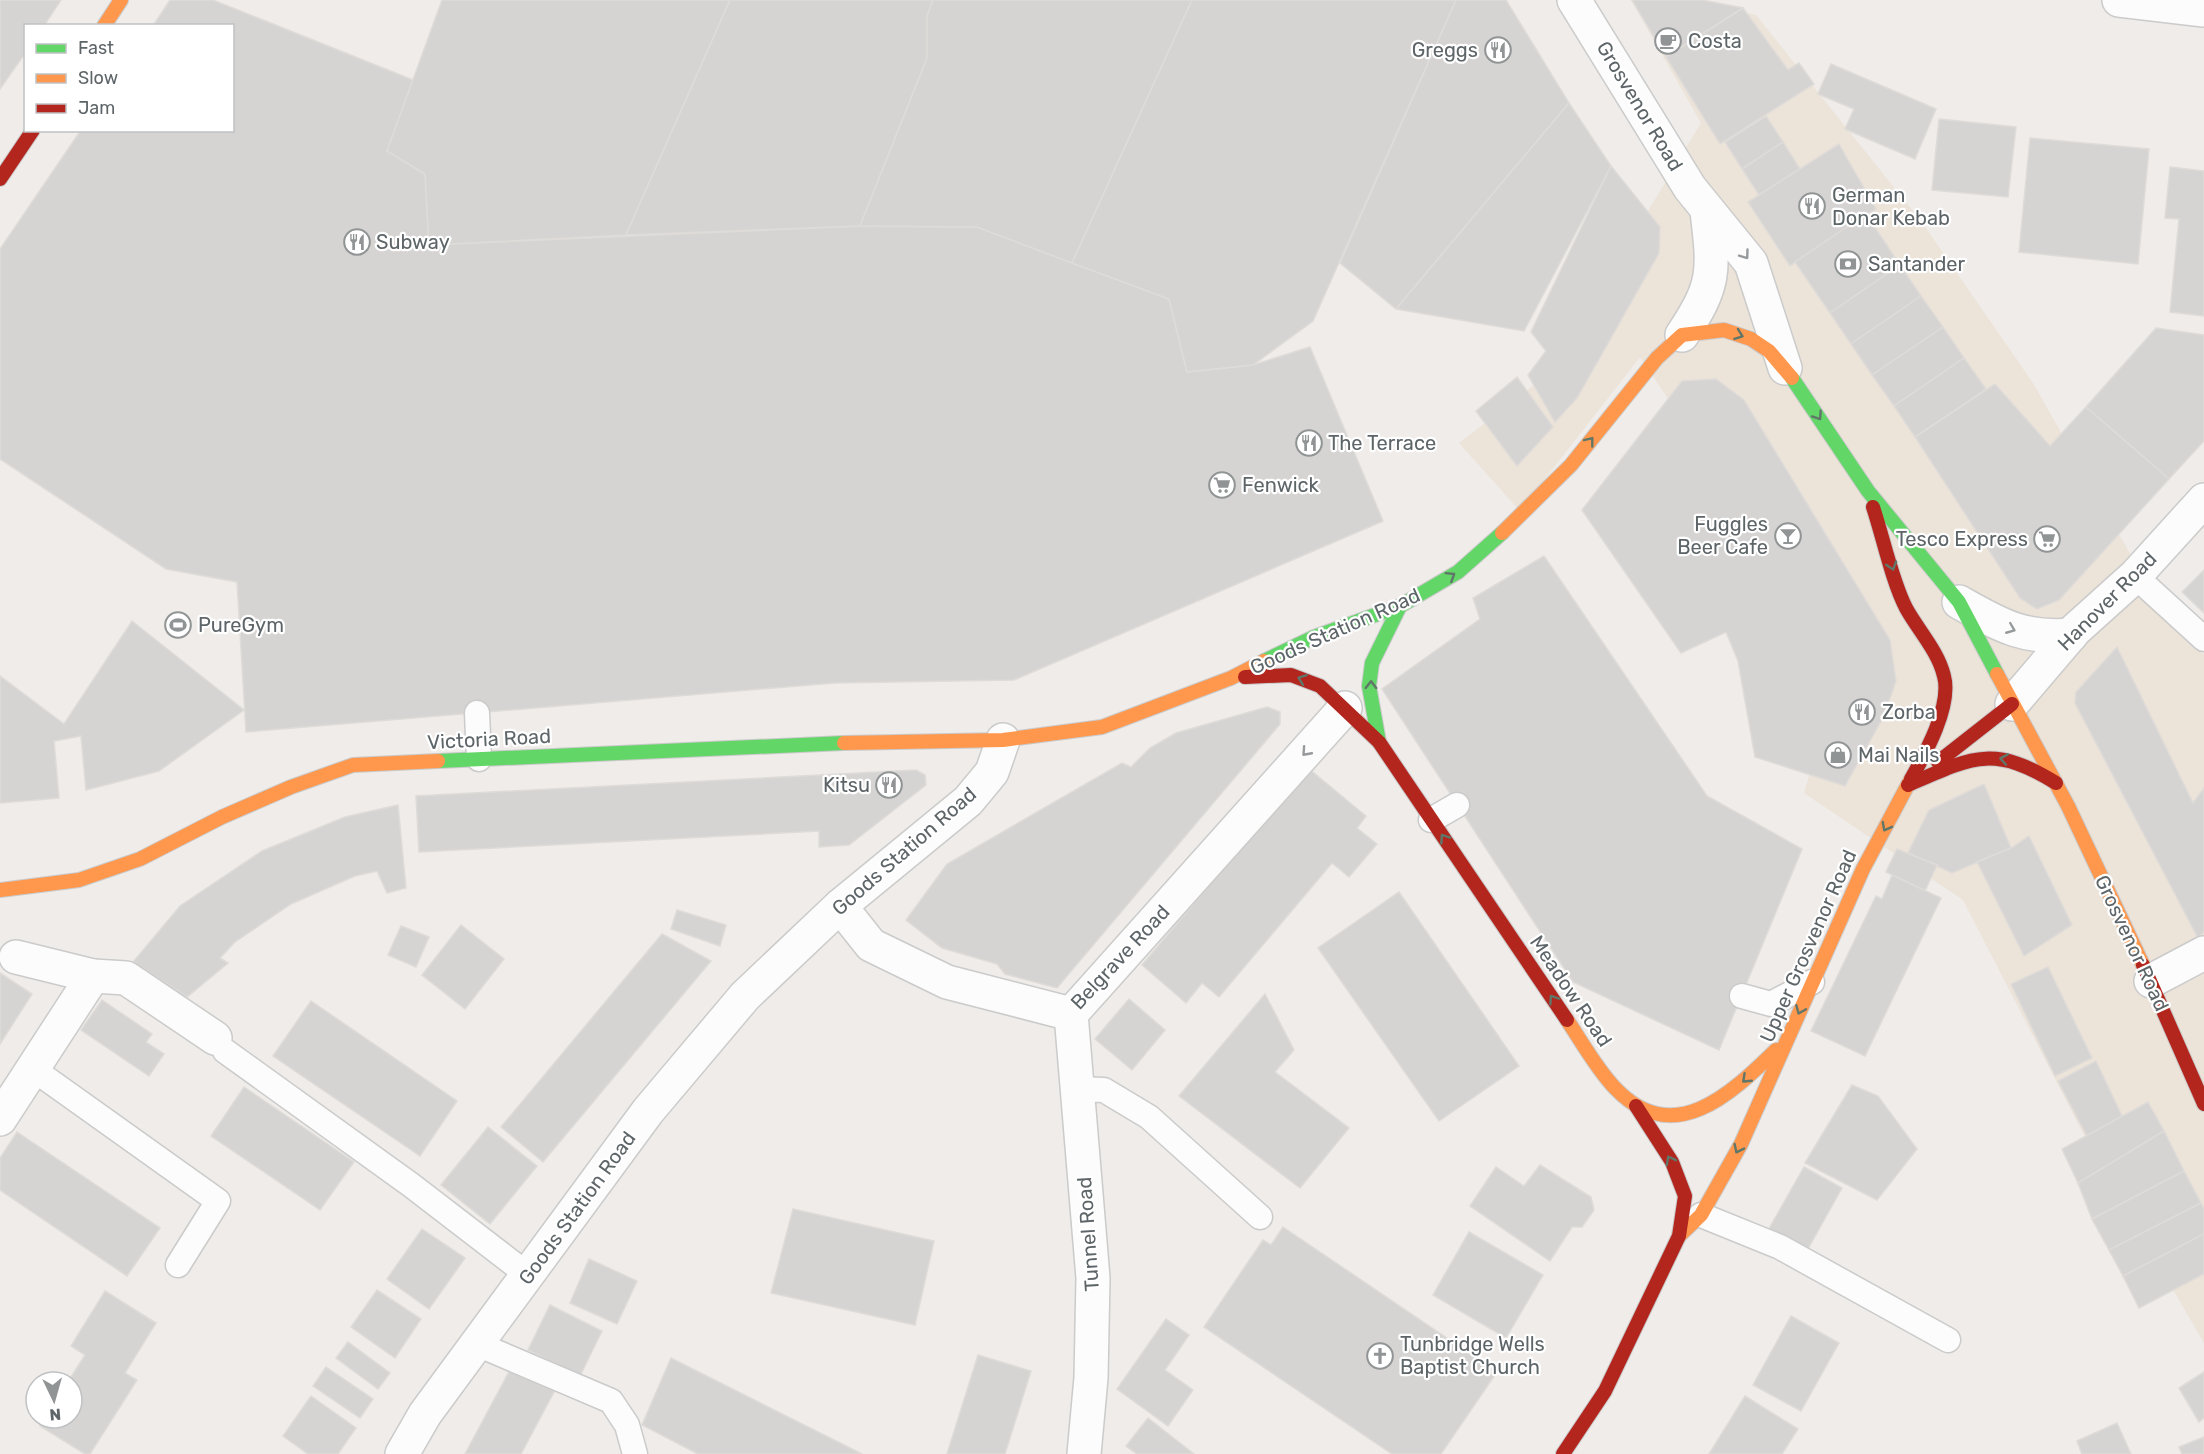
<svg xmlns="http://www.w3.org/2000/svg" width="2204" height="1454" viewBox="0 0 2204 1454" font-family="Rubik,sans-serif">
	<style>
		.commercial { fill: #ece3d9 }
		.building { fill: #d6d4d3; stroke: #dedbd8; stroke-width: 1.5 }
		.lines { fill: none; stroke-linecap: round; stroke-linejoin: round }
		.lane-casing { stroke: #cacbca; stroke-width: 27 }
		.street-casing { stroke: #cacbca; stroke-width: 36 }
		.fast-casing { stroke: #cacaca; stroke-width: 16 }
		.slow-casing { stroke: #cacaca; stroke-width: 16 }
		.jam-casing { stroke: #cacaca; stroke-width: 16 }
		.lane { stroke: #fdfcfc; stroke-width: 24 }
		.street { stroke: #fdfcfc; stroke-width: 33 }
		.fast { stroke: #63d668; stroke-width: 14 }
		.slow { stroke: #ff974d; stroke-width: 14 }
		.jam { stroke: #b3261e; stroke-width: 14 }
		.oneway { stroke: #969a9c }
		.oneway2 { stroke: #5f7668 }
		.labels { text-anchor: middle; stroke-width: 4.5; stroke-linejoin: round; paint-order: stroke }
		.poi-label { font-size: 20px; fill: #5e6568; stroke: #fff; text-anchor: start }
		.street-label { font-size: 20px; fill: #5e6568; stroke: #fff }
	</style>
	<rect width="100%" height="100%" fill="#efece9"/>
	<path class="commercial" d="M1631 0H1684L1756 15 1921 221 2033 383 2165 615 2204 655V1343L2086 1139 1963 900 1804 793 1844 661 1640 357 1520 511 1459 443 1551 372 1701 123Z"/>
	<g class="building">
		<path d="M0 0H61L44 26H26V52L0 89Z"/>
		<path d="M170 0H213L413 80 387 151 425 174 429 245 860 226 977 227 1169 299 1187 372 1253 365 1310 347 1383 521 1014 680 834 683 246 732 237 582 166 569 0 459V249L81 130H232V26H153Z"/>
		<path d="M442 0H730L626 235 429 245 425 174 387 151Z"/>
		<path d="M730 0H933L927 16V58L860 226 626 235Z"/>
		<path d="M933 0H1192L1072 263 977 227 860 226 927 58V16Z"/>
		<path d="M1192 0H1456L1313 321 1253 365 1187 372 1169 299 1072 263Z"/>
		<path d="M1456 0H1506L1569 103 1396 309 1340 263Z"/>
		<path d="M1632 0H1702L1743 8 1666 57Z"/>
		<path d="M1743 8 1788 70 1799 63 1814 84 1720 144 1666 57Z"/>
		<path d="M1831 64 1936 109 1915 159 1845 129 1854 109 1818 94Z"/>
		<path d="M1569 103 1611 166 1524 331 1396 309Z"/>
		<path d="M1766 116 1783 142 1742 169 1725 142Z"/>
		<path d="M1939 119 2016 127 2008 197 1932 190Z"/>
		<path d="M2030 138 2149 149 2138 264 2019 252Z"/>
		<path d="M1783 142 1800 169 1759 195 1742 169Z"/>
		<path d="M1839 144 1876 209 1790 266 1748 202Z"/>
		<path d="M1611 166 1660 227 1659 253 1577 398 1555 422 1528 375 1546 351 1531 332Z"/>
		<path d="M2170 167 2204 171V316L2170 312 2179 219 2165 218Z"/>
		<path d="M1866 214 1900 265 1830 313 1795 262Z"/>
		<path d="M1900 265 1921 296 1851 344 1830 313Z"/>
		<path d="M1921 296 1943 327 1872 375 1851 344Z"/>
		<path d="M1943 327 1964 358 1894 406 1872 375Z"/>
		<path d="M2156 328 2204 335V441L2169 479 2086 407Z"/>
		<path d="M1964 358 1986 389 1915 437 1894 406Z"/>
		<path d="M1517 377 1553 427 1517 466 1476 411Z"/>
		<path d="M1716 379 1744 400 1890 640 1896 681 1884 716 1845 786 1755 757 1738 661 1726 632 1681 653 1582 510 1682 381Z"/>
		<path d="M1995 384 2050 446 2086 407 2169 479 2059 600 2037 609 2020 598 1915 437Z"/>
		<path d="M1544 556 1707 796 1802 849 1719 1050 1573 982 1382 689 1480 619 1473 598Z"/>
		<path d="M2204 570V613L2182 592Z"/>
		<path d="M132 621 244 710 159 771 86 790 81 736 54 741 59 798 0 803V676L64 724Z"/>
		<path d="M2117 647 2193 803 2204 788V932L2198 938 2075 703 2076 692Z"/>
		<path d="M1267 707 1280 712V724L1057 988 1005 974 997 964 942 948 906 920 947 864 1122 763 1131 767 1150 748 1176 733Z"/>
		<path d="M1308 768 1366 816 1357 828 1377 844 1349 877 1332 863 1219 997 1202 983 1186 1003 1142 965Z"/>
		<path d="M916 770 925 775 926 785 849 845 819 847V831L419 852 416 796Z"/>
		<path d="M1984 784 2011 848 1952 873 1908 853 1929 810Z"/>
		<path d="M398 805 406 888 387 893 377 871 355 876 291 904 235 942 220 958 228 963 187 997 133 962 180 906 262 851 345 817Z"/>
		<path d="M2029 836 2072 925 2024 956 1977 862 2011 848Z"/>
		<path d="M1897 849 1937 865 1925 891 1886 872Z"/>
		<path d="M1892 875 1941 898 1865 1056 1811 1031 1876 896 1882 899Z"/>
		<path d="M1399 892 1519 1066 1439 1121 1318 948Z"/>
		<path d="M677 910 726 925 720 946 671 929Z"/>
		<path d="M461 925 504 959 465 1009 422 975Z"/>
		<path d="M401 926 429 937 416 967 388 955Z"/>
		<path d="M662 934 711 961 543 1162 501 1127Z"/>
		<path d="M2048 967 2092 1058 2055 1076 2011 984Z"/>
		<path d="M0 973 32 994 0 1044Z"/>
		<path d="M1265 994 1294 1050 1275 1072 1349 1128 1300 1188 1179 1096Z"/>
		<path d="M1129 999 1165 1030 1132 1070 1095 1039Z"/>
		<path d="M102 1000 152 1034 146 1042 164 1054 149 1076 81 1030Z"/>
		<path d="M311 1001 457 1101 420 1156 273 1056Z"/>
		<path d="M2096 1061 2122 1116 2087 1136 2058 1081Z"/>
		<path d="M1852 1085 1878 1096 1917 1149 1877 1200 1805 1163Z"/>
		<path d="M244 1087 354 1162 320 1210 211 1136Z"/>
		<path d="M2148 1102 2164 1131 2078 1183 2062 1149Z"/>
		<path d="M488 1127 537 1166 490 1224 441 1185Z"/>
		<path d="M2164 1131 2184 1171 2092 1219 2078 1183Z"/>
		<path d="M17 1132 160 1228 127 1276 0 1190V1158Z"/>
		<path d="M1540 1165 1591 1197 1594 1210 1582 1227H1572L1550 1261 1470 1206 1496 1167 1524 1186Z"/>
		<path d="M1804 1167 1842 1188 1804 1256 1766 1234Z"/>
		<path d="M2184 1171 2201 1203 2109 1250 2092 1219Z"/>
		<path d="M2201 1203 2204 1209V1234L2123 1276 2109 1250Z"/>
		<path d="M793 1209 934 1241 915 1325 771 1293Z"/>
		<path d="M1283 1227 1497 1372 1441 1454H1392L1204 1327 1263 1240 1271 1245Z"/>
		<path d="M422 1229 465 1258 429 1309 387 1279Z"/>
		<path d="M1469 1232 1543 1275 1506 1338 1433 1295Z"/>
		<path d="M2204 1234V1274L2139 1308 2123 1276Z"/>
		<path d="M589 1259 637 1281 617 1324 570 1303Z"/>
		<path d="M377 1290 421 1319 395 1358 351 1327Z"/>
		<path d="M105 1291 156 1323 125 1373 137 1380 90 1454H85L40 1426 45 1418H72V1382H68L85 1355 71 1346Z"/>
		<path d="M550 1305 602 1331 580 1376 528 1350Z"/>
		<path d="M1791 1316 1839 1343 1801 1411 1753 1385Z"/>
		<path d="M1166 1319 1189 1335 1165 1370 1193 1390 1168 1426 1117 1389Z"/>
		<path d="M348 1342 390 1373 378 1389 336 1358Z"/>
		<path d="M978 1355 1031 1371 1005 1454H947Z"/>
		<path d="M671 1358 862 1454H698L642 1425Z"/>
		<path d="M512 1366 555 1390 521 1454H465Z"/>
		<path d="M326 1367 373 1399 360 1418 313 1386Z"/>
		<path d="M2204 1372V1418L2199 1422 2179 1388Z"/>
		<path d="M311 1396 356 1428 338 1454H308L283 1436Z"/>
		<path d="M1745 1396 1798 1429 1782 1454H1709Z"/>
		<path d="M1148 1418 1194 1454H1137L1126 1446Z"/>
		<path d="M2117 1423 2131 1454H2082L2077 1441Z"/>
		<path d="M2204 1437V1454H2182L2179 1447Z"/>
	</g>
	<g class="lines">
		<g class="lane-casing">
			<g id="lane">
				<path d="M2135 576 2204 639"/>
				<path d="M477 713 479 759"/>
				<path d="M1431 820 1457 805"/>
				<path d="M1742 996 1771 1004 1812 982"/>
				<path d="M225 1051 411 1185 528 1275"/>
				<path d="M33 1069 218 1201 178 1265"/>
				<path d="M1077 1089 1104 1090 1149 1117 1260 1217"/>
				<path d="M1701 1215 1780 1247 1948 1340"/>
				<path d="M477 1344 611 1401 627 1425 635 1454"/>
			</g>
		</g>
		<g class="street-casing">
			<g id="street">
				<path d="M1574 0 1690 188 1751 263 1785 368"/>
				<path d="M2119 0 2204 10"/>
				<path d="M1682 335C1716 284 1714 271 1707 211"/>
				<path d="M1959 602C2000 625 2022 639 2071 635"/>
				<path d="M2012 704 2075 630 2135 576 2204 500"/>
				<path d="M840 906 871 945 947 982 1071 1014"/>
				<path d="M16 957 93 976 126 978 215 1038"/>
				<path d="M2151 981 2204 953"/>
				<path d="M1071 1014 1093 1278 1091 1378 1084 1454"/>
				<path d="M1071 1014 1345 708"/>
				<path d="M0 1119 93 976"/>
				<path d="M402 1454 425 1414 648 1111 745 996 840 906 968 801 992 772 1003 740"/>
			</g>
		</g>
		<g class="fast-casing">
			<g id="fast">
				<path d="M1792 378 1868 491 1959 602 1997 674"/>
				<path d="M1264 661 1314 637 1400 606 1458 572 1502 533"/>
				<path d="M1379 742 1369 686 1372 663 1400 606"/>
				<path d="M438 761 844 743"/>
			</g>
		</g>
		<g class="slow-casing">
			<g id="slow">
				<path d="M104 26 121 0"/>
				<path d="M1502 533 1571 465 1657 358 1682 335 1724 330 1751 339 1769 351 1792 378"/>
				<path d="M1997 674 2068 806 2143 965"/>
				<path d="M844 743 1003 740 1102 727 1231 678 1264 661"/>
				<path d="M0 890 79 880 140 859 222 817 291 787 353 765 438 761"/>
				<path d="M1567 1020C1582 1042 1596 1068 1615 1088 1673 1149 1730 1095 1776 1050"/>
				<path d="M1679 1236 1701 1215 1741 1144 1863 869 1911 779"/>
			</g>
		</g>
		<g class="jam-casing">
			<g id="jam">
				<path d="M0 179 33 130"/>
				<path d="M1873 507C1883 537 1892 581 1906 608 1918 630 1938 651 1944 676 1952 706 1925 754 1911 779"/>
				<path d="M1245 677 1291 675 1320 686 1379 742 1567 1020"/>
				<path d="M1938 762 2012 704"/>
				<path d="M1908 785C1972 757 1993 744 2056 783"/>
				<path d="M2143 965 2204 1104"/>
				<path d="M1563 1454 1605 1391 1679 1236 1685 1196 1672 1162 1636 1106"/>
			</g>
		</g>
		<use href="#lane" class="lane"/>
		<use href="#street" class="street"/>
		<use href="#fast" class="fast"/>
		<use href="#slow" class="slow"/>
		<use href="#jam" class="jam"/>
	</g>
	<defs><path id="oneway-chevron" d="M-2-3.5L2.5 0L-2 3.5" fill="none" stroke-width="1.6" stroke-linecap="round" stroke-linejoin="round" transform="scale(1.5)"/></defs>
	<g class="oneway">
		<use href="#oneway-chevron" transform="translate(1745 255) rotate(54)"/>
		<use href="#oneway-chevron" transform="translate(2011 629) rotate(22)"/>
		<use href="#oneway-chevron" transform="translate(1306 752) rotate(132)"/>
	</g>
	<g class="oneway2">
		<use href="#oneway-chevron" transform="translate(1739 335) rotate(20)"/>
		<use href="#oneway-chevron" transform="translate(1818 416) rotate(56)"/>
		<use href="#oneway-chevron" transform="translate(1590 441) rotate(-52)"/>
		<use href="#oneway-chevron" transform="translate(1892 566) rotate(72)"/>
		<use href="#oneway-chevron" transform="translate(1451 576) rotate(-32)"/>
		<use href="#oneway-chevron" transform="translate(1302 679) rotate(-159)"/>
		<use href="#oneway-chevron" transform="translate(1371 685) rotate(-89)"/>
		<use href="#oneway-chevron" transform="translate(2004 759) rotate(-170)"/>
		<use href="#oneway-chevron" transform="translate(1886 827) rotate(118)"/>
		<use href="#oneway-chevron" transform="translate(1444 838) rotate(-124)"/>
		<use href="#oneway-chevron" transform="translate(1553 999) rotate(-124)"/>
		<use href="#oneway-chevron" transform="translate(1800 1010) rotate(113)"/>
		<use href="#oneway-chevron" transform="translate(1746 1079) rotate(137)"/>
		<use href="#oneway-chevron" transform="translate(1738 1149) rotate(116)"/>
		<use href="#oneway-chevron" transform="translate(1670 1160) rotate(-118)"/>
	</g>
	<defs>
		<g id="cafe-ring" transform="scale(1.35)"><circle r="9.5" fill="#fff" stroke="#919495" stroke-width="1.5"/><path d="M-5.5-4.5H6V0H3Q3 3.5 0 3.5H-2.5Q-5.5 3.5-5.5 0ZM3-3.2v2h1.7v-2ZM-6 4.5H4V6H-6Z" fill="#919495"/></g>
		<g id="restaurant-ring" transform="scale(1.35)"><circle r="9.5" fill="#fff" stroke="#919495" stroke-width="1.5"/><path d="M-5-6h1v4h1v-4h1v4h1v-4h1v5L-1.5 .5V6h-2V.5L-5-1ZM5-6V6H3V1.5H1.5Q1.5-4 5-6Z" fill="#919495"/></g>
		<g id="bank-ring" transform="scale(1.35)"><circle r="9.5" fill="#fff" stroke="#919495" stroke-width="1.5"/><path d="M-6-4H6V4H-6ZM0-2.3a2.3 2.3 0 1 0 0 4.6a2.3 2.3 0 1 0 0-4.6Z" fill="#919495"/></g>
		<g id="supermarket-ring" transform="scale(1.35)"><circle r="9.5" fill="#fff" stroke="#919495" stroke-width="1.5"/><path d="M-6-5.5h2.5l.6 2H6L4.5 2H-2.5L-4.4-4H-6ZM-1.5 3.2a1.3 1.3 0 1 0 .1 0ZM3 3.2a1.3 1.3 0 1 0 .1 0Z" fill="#919495"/></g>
		<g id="bar-ring" transform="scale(1.35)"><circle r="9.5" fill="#fff" stroke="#919495" stroke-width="1.5"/><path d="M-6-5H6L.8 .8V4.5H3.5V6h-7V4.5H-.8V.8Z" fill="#919495"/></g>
		<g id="stadium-ring" transform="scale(1.35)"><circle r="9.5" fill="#fff" stroke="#919495" stroke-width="1.5"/><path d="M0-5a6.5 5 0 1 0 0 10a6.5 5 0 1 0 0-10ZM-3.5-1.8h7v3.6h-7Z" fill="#919495"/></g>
		<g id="shop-ring" transform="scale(1.35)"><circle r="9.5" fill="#fff" stroke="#919495" stroke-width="1.5"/><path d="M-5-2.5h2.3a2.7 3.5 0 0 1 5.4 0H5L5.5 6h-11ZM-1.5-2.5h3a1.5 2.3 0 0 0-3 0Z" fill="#919495"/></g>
		<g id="church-ring" transform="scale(1.35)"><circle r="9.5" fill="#fff" stroke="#919495" stroke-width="1.5"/><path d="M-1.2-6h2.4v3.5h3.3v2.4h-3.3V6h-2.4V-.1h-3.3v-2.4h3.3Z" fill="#919495"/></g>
	</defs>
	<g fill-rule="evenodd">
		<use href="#cafe-ring" x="1668" y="41"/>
		<use href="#restaurant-ring" x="1498" y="50"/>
		<use href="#restaurant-ring" x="1812" y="206"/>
		<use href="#restaurant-ring" x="357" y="242"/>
		<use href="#bank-ring" x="1848" y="264"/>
		<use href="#restaurant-ring" x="1309" y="443"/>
		<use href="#supermarket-ring" x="1222" y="485"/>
		<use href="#bar-ring" x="1788" y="536"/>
		<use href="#supermarket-ring" x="2047" y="539"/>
		<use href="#stadium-ring" x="178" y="625"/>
		<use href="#restaurant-ring" x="1862" y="712"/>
		<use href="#shop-ring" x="1838" y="755"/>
		<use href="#restaurant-ring" x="889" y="785"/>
		<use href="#church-ring" x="1380" y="1356"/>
	</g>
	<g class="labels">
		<g class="poi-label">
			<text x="1688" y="48">Costa</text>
			<text x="1478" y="57" text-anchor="end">Greggs</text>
			<text x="1832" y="202">German<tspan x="1832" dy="23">Donar Kebab</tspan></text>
			<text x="376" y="249">Subway</text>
			<text x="1868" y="271">Santander</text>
			<text x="1328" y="450">The Terrace</text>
			<text x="1242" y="492">Fenwick</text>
			<text x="1768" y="531" text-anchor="end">Fuggles<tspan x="1768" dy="23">Beer Cafe</tspan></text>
			<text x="2028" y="546" text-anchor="end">Tesco Express</text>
			<text x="198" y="632">PureGym</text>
			<text x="1882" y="719">Zorba</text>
			<text x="1858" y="762">Mai Nails</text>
			<text x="870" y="792" text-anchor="end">Kitsu</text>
			<text x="1400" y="1351">Tunbridge Wells<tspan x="1400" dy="23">Baptist Church</tspan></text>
		</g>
		<g class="street-label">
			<text transform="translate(1640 106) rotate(59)" y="7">Grosvenor Road</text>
			<text transform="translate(2107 601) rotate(-45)" y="7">Hanover Road</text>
			<text transform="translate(1335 631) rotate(-24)" y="7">Goods Station Road</text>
			<text transform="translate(489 739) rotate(-3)" y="7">Victoria Road</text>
			<text transform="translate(904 851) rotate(-41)" y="7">Goods Station Road</text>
			<text transform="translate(2132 943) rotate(65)" y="7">Grosvenor Road</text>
			<text transform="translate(1808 946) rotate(-66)" y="7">Upper Grosvenor Road</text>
			<text transform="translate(1120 957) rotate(-47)" y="7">Belgrave Road</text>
			<text transform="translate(1571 991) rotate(56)" y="7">Meadow Road</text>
			<text transform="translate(577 1208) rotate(-54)" y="7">Goods Station Road</text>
			<text transform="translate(1088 1234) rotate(-94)" y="7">Tunnel Road</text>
		</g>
	</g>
	<rect x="24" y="24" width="210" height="108" fill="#ffffff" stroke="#bfc1c3" stroke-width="1.5"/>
	<rect x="36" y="44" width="30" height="9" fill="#63d668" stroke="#bfc1c3" stroke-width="1.5"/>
	<text x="78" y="54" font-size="18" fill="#5e6568">Fast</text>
	<rect x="36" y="74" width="30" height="9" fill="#ff974d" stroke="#bfc1c3" stroke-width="1.5"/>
	<text x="78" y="84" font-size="18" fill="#5e6568">Slow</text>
	<rect x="36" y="104" width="30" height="9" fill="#b3261e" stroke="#bfc1c3" stroke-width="1.5"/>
	<text x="78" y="114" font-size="18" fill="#5e6568">Jam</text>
	<g transform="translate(54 1400) rotate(175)"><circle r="28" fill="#ffffff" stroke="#bfc1c3" stroke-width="1.5"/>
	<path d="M0-4.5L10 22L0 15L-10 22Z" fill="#919495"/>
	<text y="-9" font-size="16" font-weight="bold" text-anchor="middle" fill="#5e6568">N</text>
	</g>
</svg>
